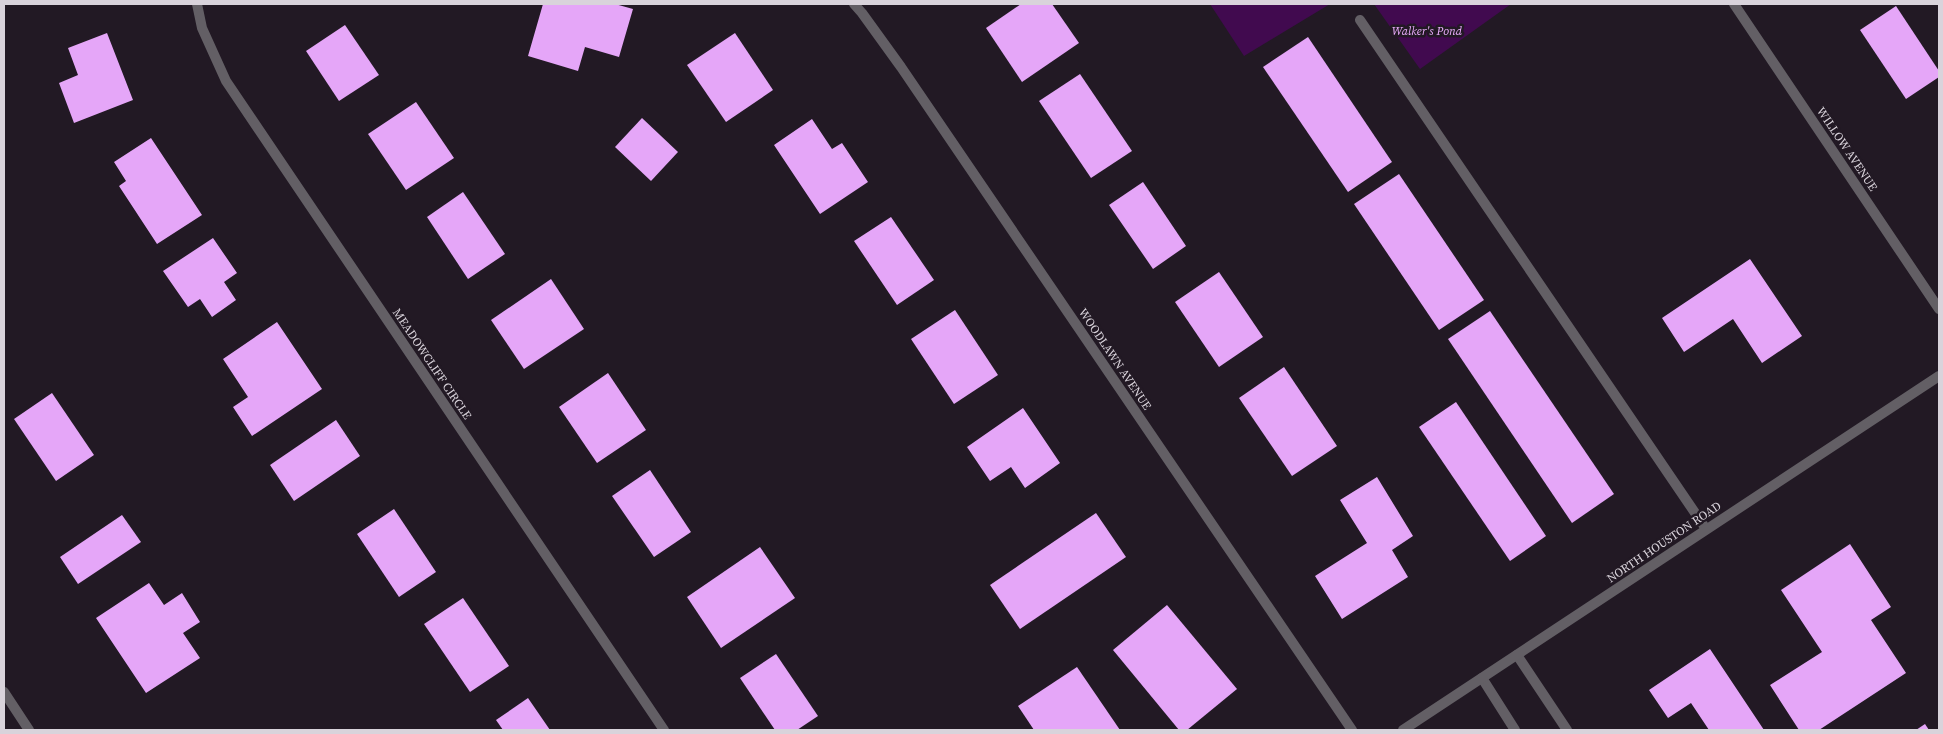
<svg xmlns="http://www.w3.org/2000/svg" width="1943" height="734" viewBox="0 0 1943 734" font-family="'Source Serif 4',serif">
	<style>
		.green { fill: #410a4f }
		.building { fill: #e5a6f8 }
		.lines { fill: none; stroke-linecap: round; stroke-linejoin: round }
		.service { stroke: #635f65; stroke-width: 10 }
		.minor { stroke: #635f65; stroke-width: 10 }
		.tertiary { stroke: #635f65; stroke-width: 10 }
		.labels { text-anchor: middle; stroke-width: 5; stroke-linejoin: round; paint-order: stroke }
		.park-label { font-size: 12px; font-style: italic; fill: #ecaefe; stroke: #221924 }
		.street-label { font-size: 12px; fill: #d9d3db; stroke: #221924 }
	</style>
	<rect width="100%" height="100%" fill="#221924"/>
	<g class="green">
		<path d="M1210 4H1330L1244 56Z"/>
		<path d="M1374 4H1511L1420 69Z"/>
	</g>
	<g class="building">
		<path d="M543 4H615L633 9 619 57 585 47 578 71 528 56Z"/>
		<path d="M1021 4H1052L1079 43 1022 82 986 28Z"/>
		<path d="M1896 6 1939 71V77L1906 99 1860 30Z"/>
		<path d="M345 25 379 75 339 101 306 51Z"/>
		<path d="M107 33 133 100 74 123 59 83 78 75 68 48Z"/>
		<path d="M735 33 773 90 726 122 687 65Z"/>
		<path d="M1308 37 1392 162 1348 192 1263 67Z"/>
		<path d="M1080 74 1132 151 1091 178 1039 101Z"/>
		<path d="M416 102 454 158 406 190 368 134Z"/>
		<path d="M642 118 678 152 651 181 615 147Z"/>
		<path d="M812 119 832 149 842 143 868 182 820 214 774 145Z"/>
		<path d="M151 138 202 215 157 244 119 186 126 181 114 162Z"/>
		<path d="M1399 174 1484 300 1439 330 1354 204Z"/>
		<path d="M1143 182 1186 246 1153 269 1109 205Z"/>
		<path d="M463 192 505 254 468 279 427 217Z"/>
		<path d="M891 217 934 280 897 305 854 241Z"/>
		<path d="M213 238 237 273 224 282 236 300 212 317 200 299 188 307 163 271Z"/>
		<path d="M1750 259 1802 336 1762 363 1733 319 1684 352 1662 318Z"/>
		<path d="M1219 272 1263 337 1219 367 1175 302Z"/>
		<path d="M551 279 584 329 524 369 491 320Z"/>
		<path d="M955 310 998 375 954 404 911 339Z"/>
		<path d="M1490 311 1614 494 1572 523 1448 339Z"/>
		<path d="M277 322 322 389 252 436 233 407 248 397 223 359Z"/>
		<path d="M1284 367 1337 446 1292 476 1239 398Z"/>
		<path d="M608 373 646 430 597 463 559 407Z"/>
		<path d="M52 393 94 455 56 481 14 419Z"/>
		<path d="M1456 402 1546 536 1510 561 1419 427Z"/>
		<path d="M1023 408 1060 463 1025 488 1011 467 990 481 967 447Z"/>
		<path d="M336 420 360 456 294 501 270 465Z"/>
		<path d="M650 470 691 532 654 557 612 496Z"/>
		<path d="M1377 477 1413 536 1392 550 1408 577 1342 619 1315 576 1367 543 1340 500Z"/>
		<path d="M394 509 436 572 399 597 357 534Z"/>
		<path d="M1096 513 1126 557 1020 629 990 585Z"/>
		<path d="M122 515 141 542 78 584 60 557Z"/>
		<path d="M1850 544 1891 607 1871 620 1906 673 1819 730H1799L1770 685 1822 652 1781 590Z"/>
		<path d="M760 547 795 598 721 648 687 597Z"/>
		<path d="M149 583 164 605 182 593 200 622 183 633 200 658 146 693 96 618Z"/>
		<path d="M463 598 509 666 470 692 424 624Z"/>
		<path d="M1167 605 1237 689 1187 730H1179L1113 650Z"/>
		<path d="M1710 649 1764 730H1709L1691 703 1668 718 1649 690Z"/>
		<path d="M776 654 818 716 797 730H775L740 678Z"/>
		<path d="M1077 667 1120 730H1034L1018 706Z"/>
		<path d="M528 698 550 730H503L496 720Z"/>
		<path d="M1925 724 1929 730H1916Z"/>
	</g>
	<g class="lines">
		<g class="service">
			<path d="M1360 20 1706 529"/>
			<path d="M1517 655 1567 730"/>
			<path d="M1482 678 1515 730"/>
		</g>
		<g class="minor">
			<path d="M197 4 202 28 226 81 664 730"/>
			<path d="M854 4 862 13 901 67 1352 730"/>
			<path d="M1734 4 1939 309"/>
		</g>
		<g class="tertiary">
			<path d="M4 692 29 730"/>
			<path d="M1403 730 1939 376"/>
		</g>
	</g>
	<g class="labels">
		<g class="park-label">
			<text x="1427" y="35">Walker's Pond</text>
		</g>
		<g class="street-label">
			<text transform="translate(1847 149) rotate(56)" y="4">WILLOW AVENUE</text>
			<text transform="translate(1115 359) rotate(56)" y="4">WOODLAWN AVENUE</text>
			<text transform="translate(432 364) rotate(56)" y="4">MEADOWCLIFF CIRCLE</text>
			<text transform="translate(1664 542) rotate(-34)" y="4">NORTH HOUSTON ROAD</text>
		</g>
	</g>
	<rect width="1943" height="734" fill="none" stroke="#d9d3db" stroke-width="10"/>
</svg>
